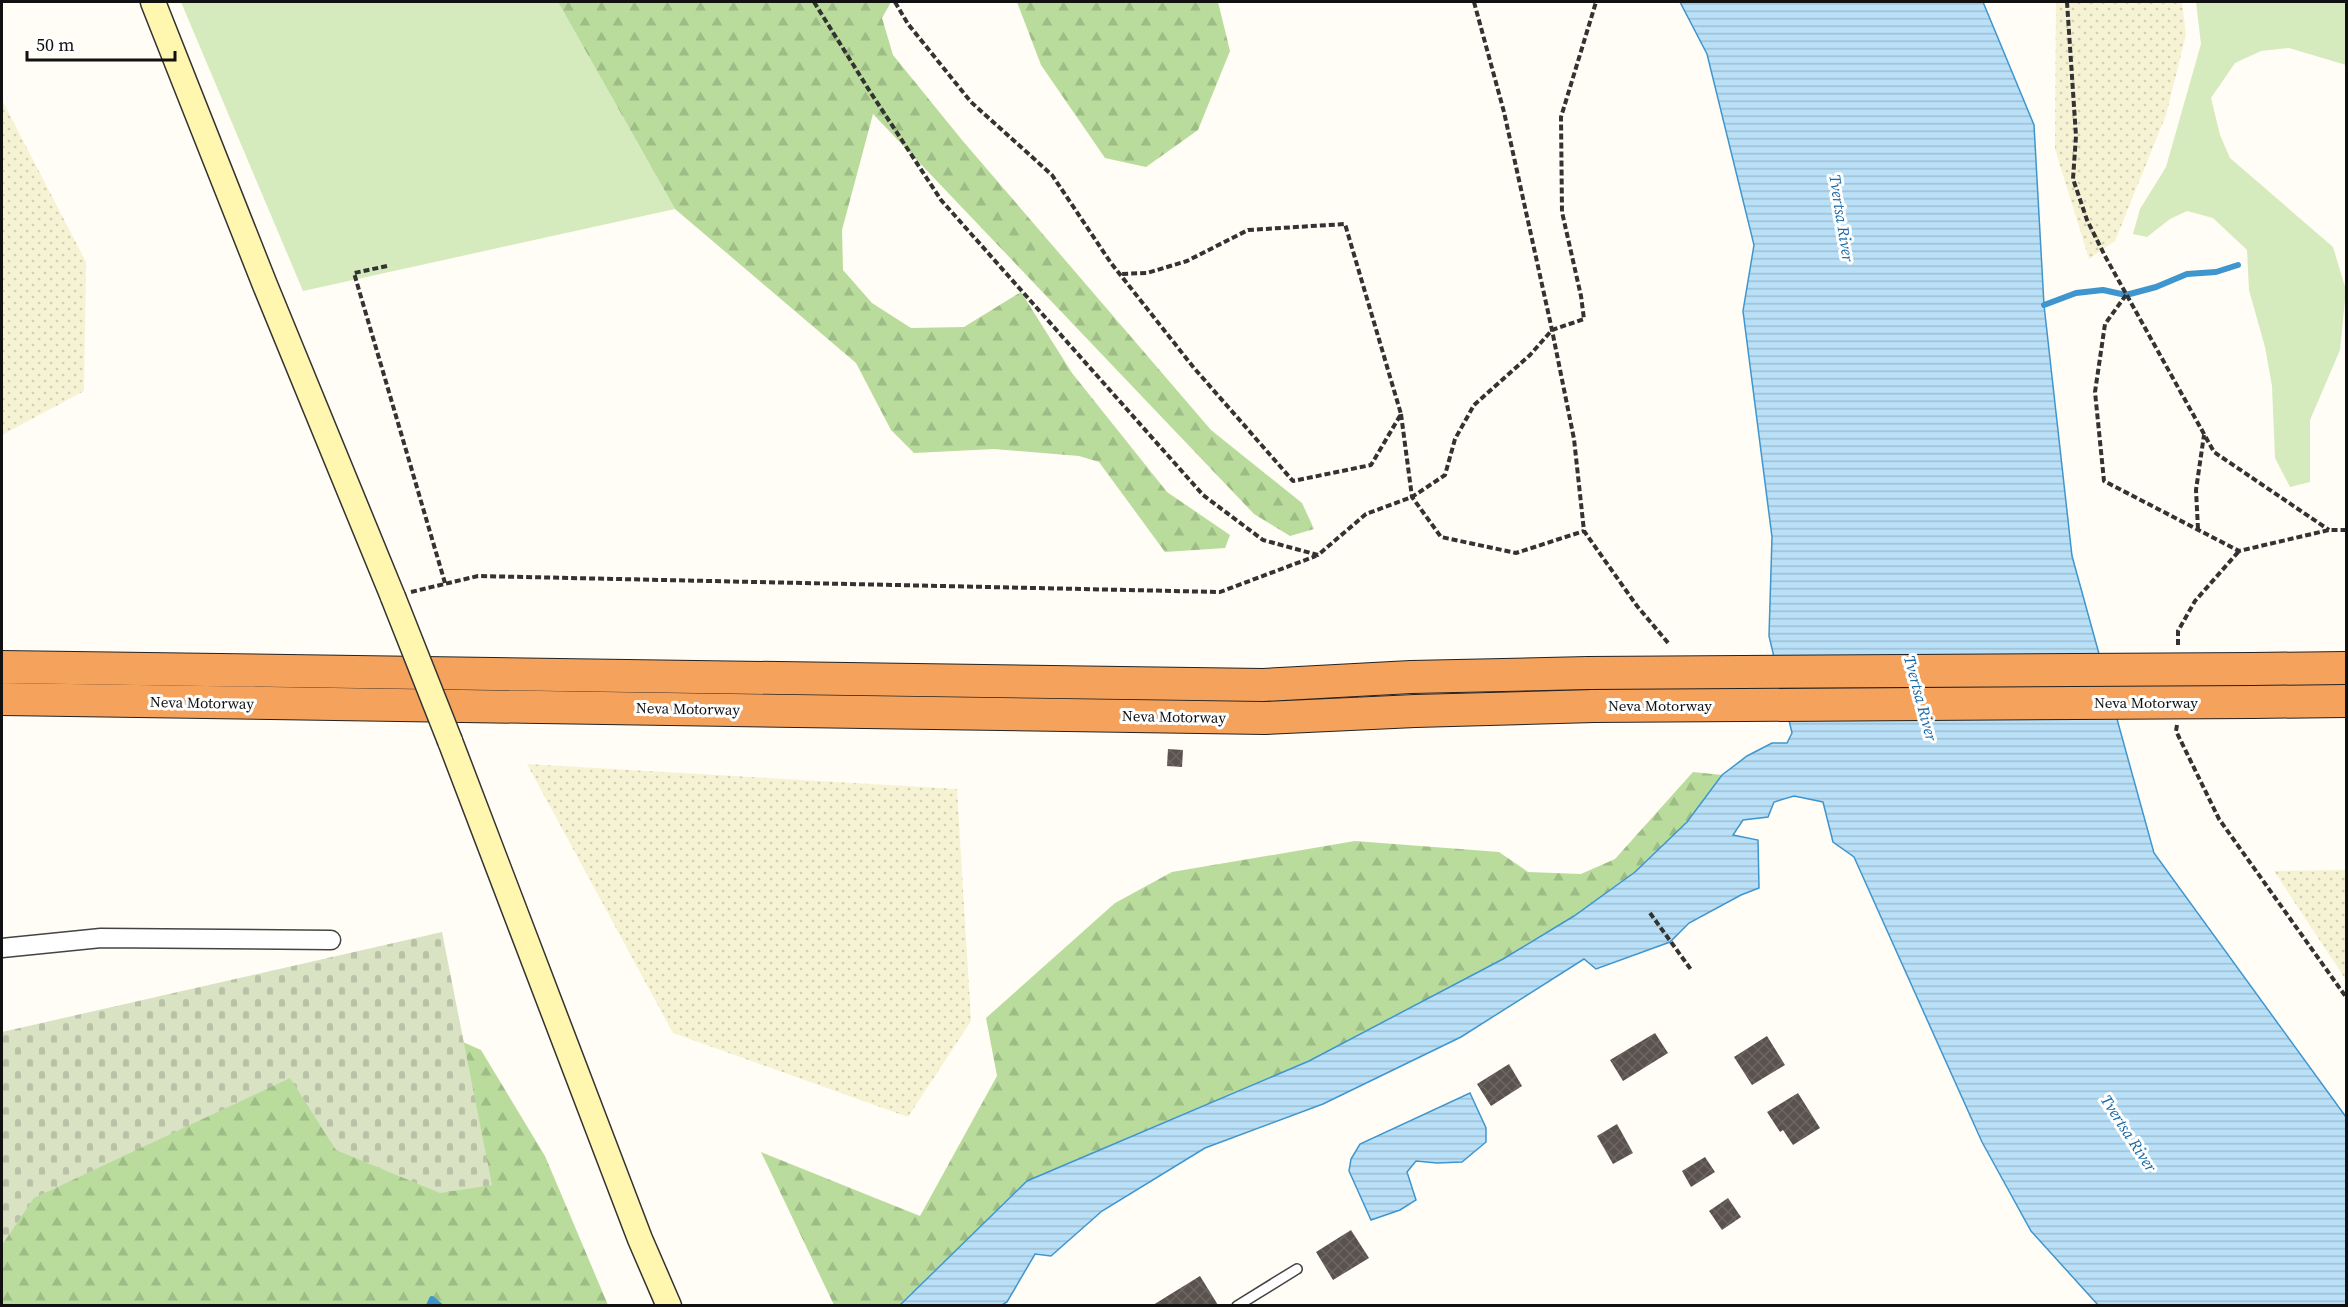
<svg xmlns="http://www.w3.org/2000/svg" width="2348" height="1307" viewBox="0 0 2348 1307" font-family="'Source Serif 4',serif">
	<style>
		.farmland { fill: url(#farmland-dots) }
		.grass { fill: #d5ebbd }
		.forest { fill: url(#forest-firs) }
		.cemetery { fill: url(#cemetery-stones) }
		.water { fill: url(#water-rules); stroke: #3f96cf; stroke-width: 1.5 }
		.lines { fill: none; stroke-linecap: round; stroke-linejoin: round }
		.stream { stroke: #3f96cf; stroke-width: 6 }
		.building { fill: url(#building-cross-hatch) }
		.lane-casing { stroke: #444; stroke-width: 12 }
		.street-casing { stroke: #444; stroke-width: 21 }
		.secondary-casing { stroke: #333; stroke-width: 27 }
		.highway-casing { stroke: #222; stroke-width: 34 }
		.path { stroke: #333; stroke-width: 4; stroke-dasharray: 6 3; stroke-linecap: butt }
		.lane { stroke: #fff; stroke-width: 9 }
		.street { stroke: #fff; stroke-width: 18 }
		.secondary { stroke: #fff6b0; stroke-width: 24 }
		.highway { stroke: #f5a25d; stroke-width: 32 }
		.secondary-bridge-casing { stroke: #333; stroke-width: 27; stroke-linecap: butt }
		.highway-bridge-casing { stroke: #222; stroke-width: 34; stroke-linecap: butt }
		.secondary-bridge { stroke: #fff6b0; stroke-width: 24 }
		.highway-bridge { stroke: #f5a25d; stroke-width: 32 }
		.labels { text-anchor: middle; stroke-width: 6; stroke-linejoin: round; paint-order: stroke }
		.street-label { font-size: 15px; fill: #111; stroke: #fff }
		.water-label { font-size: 16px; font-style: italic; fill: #1768a6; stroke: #fff }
	</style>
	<defs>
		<pattern id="farmland-dots" width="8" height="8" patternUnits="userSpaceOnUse" patternTransform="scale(1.5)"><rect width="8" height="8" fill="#f6f3d4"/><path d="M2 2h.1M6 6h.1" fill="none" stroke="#d2cfb5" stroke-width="1.8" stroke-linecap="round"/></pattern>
		<pattern id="forest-firs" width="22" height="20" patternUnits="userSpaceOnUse" patternTransform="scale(1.5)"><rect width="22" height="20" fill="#b9dc9c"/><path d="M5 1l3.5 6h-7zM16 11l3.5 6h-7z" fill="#9ebc85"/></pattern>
		<pattern id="cemetery-stones" width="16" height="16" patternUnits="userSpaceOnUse" patternTransform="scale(1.5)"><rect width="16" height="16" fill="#d9e3c4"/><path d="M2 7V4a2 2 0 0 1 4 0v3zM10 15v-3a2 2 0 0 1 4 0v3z" fill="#b9c2a7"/></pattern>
		<pattern id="water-rules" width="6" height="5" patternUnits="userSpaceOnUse" patternTransform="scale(1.5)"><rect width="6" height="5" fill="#b9e0f7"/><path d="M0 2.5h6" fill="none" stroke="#9ebfd3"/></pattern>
		<pattern id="building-cross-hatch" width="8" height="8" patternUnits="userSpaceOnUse" patternTransform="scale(1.5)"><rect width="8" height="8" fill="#5a524d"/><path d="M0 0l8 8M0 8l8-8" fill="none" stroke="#6d6662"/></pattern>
	</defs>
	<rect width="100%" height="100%" fill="#fffdf5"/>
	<g class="farmland">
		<path d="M2056 2H2182L2186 35 2166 115 2115 241 2089 259 2055 149Z"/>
		<path d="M2 100 86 262 84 391 2 435Z"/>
		<path d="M527 764 957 789 971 1021 908 1117 673 1033Z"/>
		<path d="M2346 870V980L2274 871Z"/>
	</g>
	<g class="grass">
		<path d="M181 2H558L675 209 303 291Z"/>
		<path d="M2196 2H2346V65L2289 48 2261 51 2235 63 2211 98 2220 135 2230 158 2333 247 2346 290 2340 350 2310 420V482L2290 487 2275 458 2272 386 2265 347 2249 290 2247 250 2213 218 2187 211 2170 219 2147 237 2133 234 2140 209 2166 167 2201 44Z"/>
	</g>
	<g class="forest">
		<path d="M558 2H891L882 18 893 55 962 140 1211 430 1302 503 1314 529 1290 536 1254 514 873 114 842 230 843 270 872 303 911 328 964 327 1021 292 1072 373 1167 492 1230 535 1225 548 1165 552 1099 462 1079 456 994 449 914 453 891 430 856 363 675 209Z"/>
		<path d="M1017 2H1218L1230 51 1198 130 1146 167 1105 158 1041 65Z"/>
		<path d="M1693 772 1722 775 1687 822 1635 872 1574 916 1503 959 1309 1061 1027 1181 899 1305H834L761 1152 920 1216 997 1076 986 1018 1115 903 1172 872 1355 841 1499 852 1528 872 1581 874 1615 859Z"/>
		<path d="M406 1017 481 1050 545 1156 608 1305 2 1306V1079Z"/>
	</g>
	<path class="cemetery" d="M442 932 492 1185 440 1193 336 1150 290 1078 34 1198 2 1245V1032Z"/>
	<g class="water">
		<path d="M1680 2H1983L2034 125 2044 305 2072 556 2154 853 2346 1117V1305H2098L2031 1231 1982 1142 1854 857 1833 842 1823 802 1794 796 1774 802 1768 817 1743 820 1733 835 1758 840 1759 888 1741 895 1689 923 1670 942 1596 969 1584 959 1461 1037 1323 1104 1205 1148 1102 1211 1051 1256 1035 1254 1007 1302 1002 1305 899 1306 1027 1181 1309 1061 1503 959 1574 916 1635 872 1687 822 1722 775 1747 756 1772 743H1787L1792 733 1769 636 1772 537 1743 311 1754 245 1707 54Z"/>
		<path d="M1470 1093 1486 1128V1142L1462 1162 1437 1163 1416 1161 1407 1172 1416 1200 1400 1210 1371 1220 1349 1171 1351 1159 1360 1144Z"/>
	</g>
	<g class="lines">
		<g class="stream">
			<path d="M2044 305 2076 293 2103 290 2126 295 2156 287 2187 274 2216 272 2238 265"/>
			<path d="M429 1306 432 1299 440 1306"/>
		</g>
	</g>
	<g class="building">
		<path d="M1168 749 1183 750 1182 767 1167 766Z"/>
		<path d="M1655 1033 1668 1053 1623 1081 1610 1060Z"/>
		<path d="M1767 1036 1785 1065 1752 1085 1734 1057Z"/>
		<path d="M1509 1064 1522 1086 1491 1106 1477 1084Z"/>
		<path d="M1798 1093 1820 1128 1793 1145 1783 1130 1780 1132 1767 1112Z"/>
		<path d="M1617 1124 1633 1153 1613 1164 1597 1136Z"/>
		<path d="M1705 1157 1715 1172 1691 1187 1682 1171Z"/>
		<path d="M1728 1198 1741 1217 1722 1230 1709 1211Z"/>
		<path d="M1351 1230 1369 1258 1333 1280 1316 1252Z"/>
		<path d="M1200 1276 1218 1305H1153Z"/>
	</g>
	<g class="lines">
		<g class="lane-casing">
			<path id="lane" d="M1237 1306 1297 1269"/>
		</g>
		<g class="street-casing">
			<path id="street" d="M2 948 101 938 331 940"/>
		</g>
		<g class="secondary-casing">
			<g id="secondary">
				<path d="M153 2 265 285 393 597"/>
				<path d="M450 741 640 1239 669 1306"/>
			</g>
		</g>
		<g class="highway-casing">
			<g id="highway">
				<path d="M2 667 1263 685 1411 677 1588 673"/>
				<path d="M2252 669 2346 668"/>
				<path d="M2 699 1265 718 1415 711 1594 706"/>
				<path d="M2253 702 2346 701"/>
			</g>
		</g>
		<g class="path">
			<path d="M814 2 869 90 941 200 1203 495 1263 540 1318 555 1366 514 1412 497 1445 475 1455 439 1474 405 1530 355 1552 330 1584 319 1581 296 1562 212 1561 117 1596 2"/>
			<path d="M895 2 908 24 971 102 1052 175 1111 263 1194 368 1293 481 1371 465 1401 414 1345 224 1248 230 1187 261 1147 273 1120 274"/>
			<path d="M1474 2 1504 112 1552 330 1574 439 1584 531 1637 606 1669 644"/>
			<path d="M2067 2 2076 136 2073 179 2087 220 2105 256 2214 452 2329 530"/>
			<path d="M387 266 354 273 445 583"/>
			<path d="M2126 295 2105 324 2095 392 2104 481 2239 551 2329 530H2346"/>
			<path d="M1401 414 1412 497 1441 537 1516 553 1584 531"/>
			<path d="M2198 529 2196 490 2204 435"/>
			<path d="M411 592 478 576 1220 592 1316 556"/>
			<path d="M2178 645V631L2195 601 2239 551"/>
			<path d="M2177 725 2176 731 2219 819 2346 997"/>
			<path d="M1650 913 1692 971"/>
		</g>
		<use href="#lane" class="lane"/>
		<use href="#street" class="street"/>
		<use href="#secondary" class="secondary"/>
		<use href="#highway" class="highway"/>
		<g class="secondary-bridge-casing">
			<path id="secondary-bridge" d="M393 597 450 741"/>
		</g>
		<g class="highway-bridge-casing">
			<g id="highway-bridge">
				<path d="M1588 673 2252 669"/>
				<path d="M1594 706 2253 702"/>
			</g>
		</g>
		<use href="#secondary-bridge" class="secondary-bridge"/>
		<use href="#highway-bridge" class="highway-bridge"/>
	</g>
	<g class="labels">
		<g class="street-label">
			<text transform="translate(202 703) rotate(1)" y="5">Neva Motorway</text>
			<text x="2146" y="708">Neva Motorway</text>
			<text x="1660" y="711">Neva Motorway</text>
			<text transform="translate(688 709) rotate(1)" y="5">Neva Motorway</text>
			<text transform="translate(1174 717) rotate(1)" y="5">Neva Motorway</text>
		</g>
		<g class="water-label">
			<text transform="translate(1842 218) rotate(81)" y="6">Tvertsa River</text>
			<text transform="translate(1921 698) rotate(75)" y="6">Tvertsa River</text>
			<text transform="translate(2129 1133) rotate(57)" y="6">Tvertsa River</text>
		</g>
	</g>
	<rect width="2348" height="1307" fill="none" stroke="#111111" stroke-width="6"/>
	<path d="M27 51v9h148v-9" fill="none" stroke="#111111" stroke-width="3"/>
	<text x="36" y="51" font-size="18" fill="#111111" stroke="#ffffff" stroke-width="4.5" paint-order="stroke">50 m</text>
</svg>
